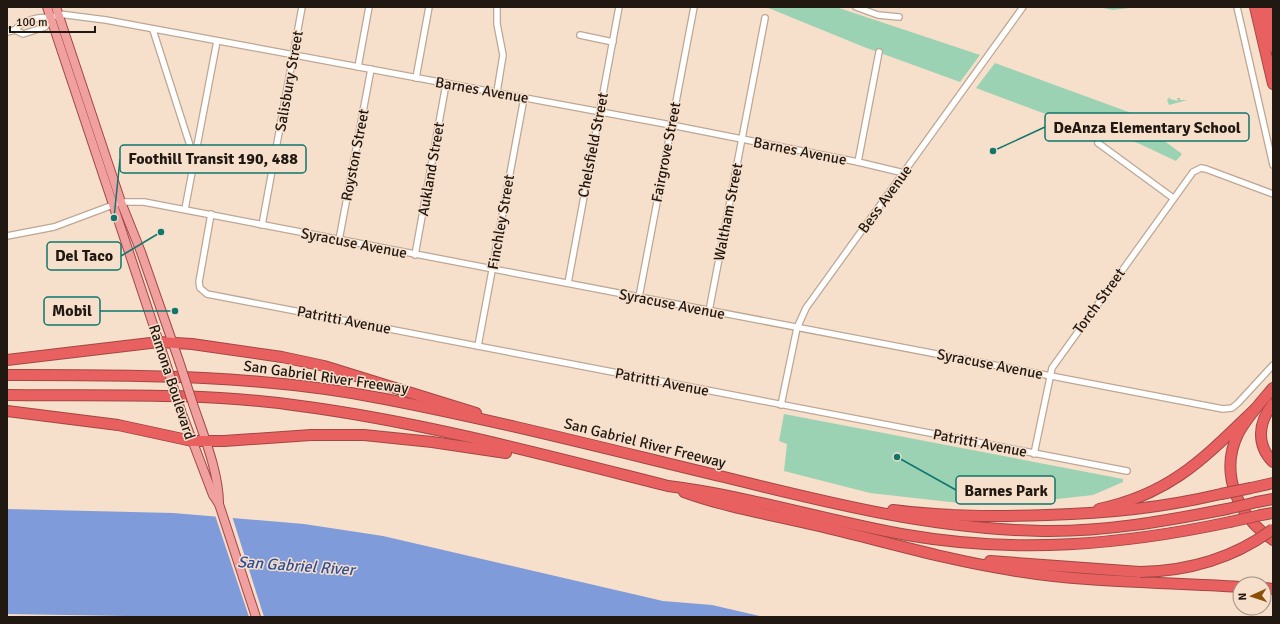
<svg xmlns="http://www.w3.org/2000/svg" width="1280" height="624" viewBox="0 0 1280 624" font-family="Signika,sans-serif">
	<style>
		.green { fill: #9bd2b3 }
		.water { fill: #7f9bd9 }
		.pier { fill: #f6dfcb }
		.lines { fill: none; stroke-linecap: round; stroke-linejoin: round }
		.minor-casing { stroke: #bda794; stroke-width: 8 }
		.primary-casing { stroke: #a24744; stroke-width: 10 }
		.motorway-casing { stroke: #a24744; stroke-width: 12 }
		.minor { stroke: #fff; stroke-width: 5.5 }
		.primary { stroke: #f1a0a0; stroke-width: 8 }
		.motorway { stroke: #e86160; stroke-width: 10 }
		.primary-bridge-casing { stroke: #a24744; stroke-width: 10; stroke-linecap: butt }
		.motorway-bridge-casing { stroke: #a24744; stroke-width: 12; stroke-linecap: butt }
		.primary-bridge { stroke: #f1a0a0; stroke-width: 8 }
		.motorway-bridge { stroke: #e86160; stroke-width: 10 }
		.labels { text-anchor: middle; stroke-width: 3; stroke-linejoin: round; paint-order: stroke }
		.street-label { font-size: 15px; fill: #201811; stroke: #f6dfcb }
		.water-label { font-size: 16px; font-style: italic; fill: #2f4e98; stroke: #f6dfcb }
		.leader { fill: none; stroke: #0f766e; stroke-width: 1.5 }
		.callout-dot { fill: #0f766e; stroke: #f6dfcb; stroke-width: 1.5 }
		.callout { fill: #f6dfcb; stroke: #0f766e; stroke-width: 1.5 }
		.callout-label { font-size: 16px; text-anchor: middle; font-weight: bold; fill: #201811 }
	</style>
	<rect width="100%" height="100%" fill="#f6dfcb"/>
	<g class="green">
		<path d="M766 7H836L980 55 960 82 864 47Z"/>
		<path d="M1098 7H1137L1113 10Z"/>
		<path d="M995 63 1164 125 1159 137 1182 154 1176 161 1140 144 1097 128 1078 126 976 88Z"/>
		<path d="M1170 97V99L1178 101 1177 98H1180V100H1187L1169 105 1167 100Z"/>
		<path d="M784 414 1123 479V482L1093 495 1040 501 968 504 870 493 784 471 787 444 779 441Z"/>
	</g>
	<path class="water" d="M7 509 173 513 304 524 383 536 663 601 712 605 764 617H186L7 614Z"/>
	<path class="pier" d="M215 515 232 516 264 617H249Z"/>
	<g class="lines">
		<g class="minor-casing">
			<g id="minor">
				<path d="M497 7V24L503 55 497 92"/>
				<path d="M856 7 878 15 899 17"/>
				<path d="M1237 7 1273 165"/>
				<path d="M15 30C23 20 39 16 51 18"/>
				<path d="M153 30 194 158"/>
				<path d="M7 32 15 30 23 34 45 27 51 18 59 14 106 20 671 125 858 162 904 173"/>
				<path d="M580 35 613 42"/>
				<path d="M358 67 369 7"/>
				<path d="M416 78 429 7"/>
				<path d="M1098 143 1173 198"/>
				<path d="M858 162 879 52"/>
				<path d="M185 209 217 41"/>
				<path d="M211 214 199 282 200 288 207 294 1127 471"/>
				<path d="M262 225 302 7"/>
				<path d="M7 236 54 227 121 202H144L1223 409 1232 408 1238 403 1273 365"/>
				<path d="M339 240 371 69"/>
				<path d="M415 255 446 84"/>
				<path d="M568 283 619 7"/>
				<path d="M639 297 694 7"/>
				<path d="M709 311 765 18"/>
				<path d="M478 346 524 98"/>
				<path d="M781 405 797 328 806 308 1023 7"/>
				<path d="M1034 454 1052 368 1193 172 1201 168 1206 169 1273 194"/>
			</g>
		</g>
		<g class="primary-casing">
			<g id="primary">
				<path d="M47 7 165 360"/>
				<path d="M56 7 121 202 141 252 179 361"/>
				<path d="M193 404C203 434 219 472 219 504"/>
				<path d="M181 411 213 495 219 504 256 617"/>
			</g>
		</g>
		<g class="motorway-casing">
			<g id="motorway">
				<path d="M1255 7 1273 84"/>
				<path d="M1264 7 1273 47"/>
				<path d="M1271 7 1273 15"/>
				<path d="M7 360 159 342 192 344 282 357 324 366 476 413"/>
				<path d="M7 375C136 375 258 374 385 399 499 421 611 450 724 477 829 503 933 529 1042 531 1105 532 1165 521 1227 509"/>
				<path d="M1273 388C1261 402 1247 417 1238 434 1219 473 1238 517 1273 540"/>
				<path d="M7 395C102 396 198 392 293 405 419 421 545 455 668 486 749 496 827 521 907 535 1016 554 1122 545 1230 522"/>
				<path d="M1273 404C1258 422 1256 445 1273 462"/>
				<path d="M7 411 118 425 192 441H224L311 435H364L432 442 506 453"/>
				<path d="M1251 488 1273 483"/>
				<path d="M684 492C728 508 774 515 819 526 883 541 946 560 1011 570 1086 583 1164 582 1240 587"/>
				<path d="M1257 502 1273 499"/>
				<path d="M1099 509C1171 494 1204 458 1255 409"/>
				<path d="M893 510C945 517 995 517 1047 515 1109 513 1161 508 1221 494"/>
				<path d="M1261 515 1273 513"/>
				<path d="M990 561 1140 572"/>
				<path d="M1264 588 1273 589"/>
			</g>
		</g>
		<use href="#minor" class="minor"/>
		<use href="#primary" class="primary"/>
		<use href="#motorway" class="motorway"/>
		<g class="primary-bridge-casing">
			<g id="primary-bridge">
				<path d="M165 360 181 411"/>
				<path d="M179 361 193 404"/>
			</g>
		</g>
		<g class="motorway-bridge-casing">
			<g id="motorway-bridge">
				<path d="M1221 494 1251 488"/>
				<path d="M1227 509 1257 502"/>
				<path d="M1230 522 1261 515"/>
				<path d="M1140 572C1188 571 1234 558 1273 529"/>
			</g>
		</g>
		<use href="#primary-bridge" class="primary-bridge"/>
		<use href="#motorway-bridge" class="motorway-bridge"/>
	</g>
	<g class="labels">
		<g class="street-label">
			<text transform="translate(289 81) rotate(-80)" y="5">Salisbury Street</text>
			<text transform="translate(482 90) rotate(10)" y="5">Barnes Avenue</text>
			<text transform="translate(593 145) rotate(-79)" y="5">Chelsfield Street</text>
			<text transform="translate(800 151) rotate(11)" y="5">Barnes Avenue</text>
			<text transform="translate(666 152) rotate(-79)" y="5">Fairgrove Street</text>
			<text transform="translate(355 155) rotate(-79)" y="5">Royston Street</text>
			<text transform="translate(431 169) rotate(-80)" y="5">Aukland Street</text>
			<text transform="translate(885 199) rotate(-54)" y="5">Bess Avenue</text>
			<text transform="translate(728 212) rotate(-79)" y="5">Waltham Street</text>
			<text transform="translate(501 222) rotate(-80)" y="5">Finchley Street</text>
			<text transform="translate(354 243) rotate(11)" y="5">Syracuse Avenue</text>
			<text transform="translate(1099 301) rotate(-54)" y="5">Torch Street</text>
			<text transform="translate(672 304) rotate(11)" y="5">Syracuse Avenue</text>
			<text transform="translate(344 320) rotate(11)" y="5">Patritti Avenue</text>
			<text transform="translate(990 364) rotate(11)" y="5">Syracuse Avenue</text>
			<text transform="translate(326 377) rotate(8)" y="5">San Gabriel River Freeway</text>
			<text transform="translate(172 382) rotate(72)" y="5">Ramona Boulevard</text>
			<text transform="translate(662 382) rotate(11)" y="5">Patritti Avenue</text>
			<text transform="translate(645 443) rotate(14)" y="5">San Gabriel River Freeway</text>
			<text transform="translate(980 443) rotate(11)" y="5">Patritti Avenue</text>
		</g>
		<g class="water-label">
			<text transform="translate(296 565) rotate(4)" y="6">San Gabriel River</text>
		</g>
	</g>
	<path class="leader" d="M993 151L1045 127M114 218L120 159M161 232L121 256M175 311L100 311M897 457L956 490"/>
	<g class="callout-dot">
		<circle cx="993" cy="151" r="4"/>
		<circle cx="114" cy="218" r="4"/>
		<circle cx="161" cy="232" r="4"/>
		<circle cx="175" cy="311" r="4"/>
		<circle cx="897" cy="457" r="4"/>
	</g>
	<g class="callout">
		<rect x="1045" y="113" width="204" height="28" rx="4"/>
		<rect x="120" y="145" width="186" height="28" rx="4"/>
		<rect x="47" y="242" width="74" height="28" rx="4"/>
		<rect x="44" y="297" width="56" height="28" rx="4"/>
		<rect x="956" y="476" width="99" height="28" rx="4"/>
	</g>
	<g class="callout-label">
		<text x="1147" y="133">DeAnza Elementary School</text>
		<text x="213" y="164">Foothill Transit 190, 488</text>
		<text x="84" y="261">Del Taco</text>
		<text x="72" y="316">Mobil</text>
		<text x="1006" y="496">Barnes Park</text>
	</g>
	<rect width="1280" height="624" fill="none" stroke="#201811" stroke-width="16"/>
	<g transform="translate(1252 596) rotate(267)"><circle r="19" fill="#f6dfcb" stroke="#a08f81"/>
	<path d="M0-3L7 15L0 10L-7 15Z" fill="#8a4f09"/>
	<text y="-6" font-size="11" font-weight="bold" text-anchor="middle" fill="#201811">N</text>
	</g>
	<path d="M10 26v6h85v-6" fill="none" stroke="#201811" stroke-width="2"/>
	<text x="16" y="26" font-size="12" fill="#201811" stroke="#f6dfcb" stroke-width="3" paint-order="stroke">100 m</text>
</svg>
